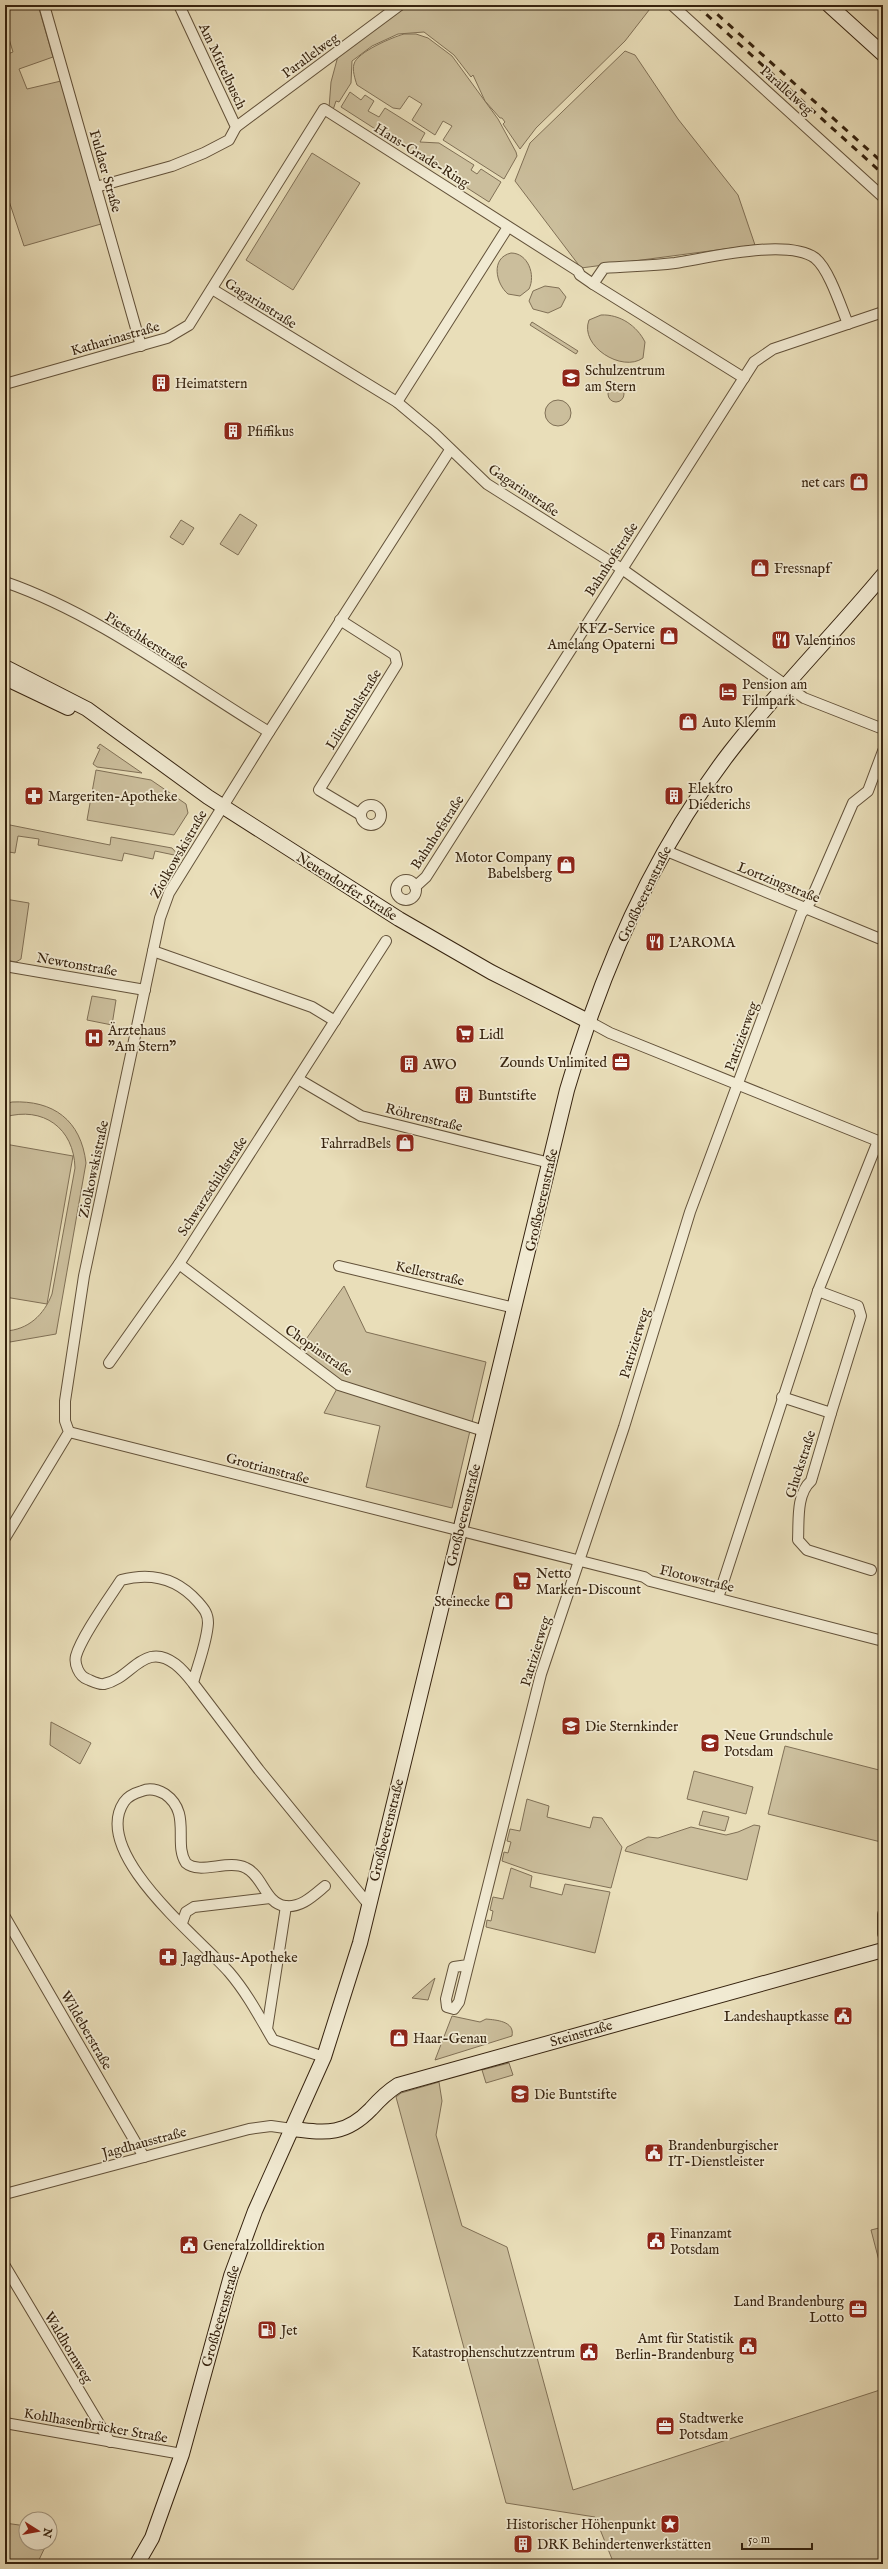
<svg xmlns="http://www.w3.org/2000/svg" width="888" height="2569" viewBox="0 0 888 2569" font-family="'IM FELL English',serif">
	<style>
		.green { fill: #cbbe9c; stroke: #807056 }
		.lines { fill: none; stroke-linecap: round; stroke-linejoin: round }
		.street-casing { stroke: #63523a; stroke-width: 12 }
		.secondary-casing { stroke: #36230f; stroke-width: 16 }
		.street { stroke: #f1ead2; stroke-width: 10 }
		.secondary { stroke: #f1ead2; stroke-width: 14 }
		.rail { stroke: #36230f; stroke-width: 3; stroke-dasharray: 7 7; stroke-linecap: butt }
		.labels { text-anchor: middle; stroke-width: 3.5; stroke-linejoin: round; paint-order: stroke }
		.street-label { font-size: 14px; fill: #36230f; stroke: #f1ead2 }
		.poi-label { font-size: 14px; fill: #36230f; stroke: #f1ead2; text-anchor: start }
	</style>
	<rect width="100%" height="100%" fill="#e9deb9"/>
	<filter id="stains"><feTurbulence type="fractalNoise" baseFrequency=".005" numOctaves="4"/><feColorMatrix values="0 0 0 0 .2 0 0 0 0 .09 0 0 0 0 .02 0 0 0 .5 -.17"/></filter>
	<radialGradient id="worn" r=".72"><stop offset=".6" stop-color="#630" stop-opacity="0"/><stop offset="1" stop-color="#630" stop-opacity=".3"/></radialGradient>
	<g class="green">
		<path d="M5 5H38L53 57 19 69 27 89 61 81 101 224 24 246 5 189V55L13 52 5 26Z"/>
		<path d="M409 5H653L625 41 536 128 520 149 503 124 505 122 502 118H500L485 101 473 75 471 77 454 55 424 32 398 34 372 46 352 61 351 83 339 102 336 101 333 110 329 108 331 82 338 56Z"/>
		<path d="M404 34H416L428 38 452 56 498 119 516 152 517 156 504 179 443 140 452 126 443 121 435 135 412 120 422 104 409 96 400 109 393 108 357 85C355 79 352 70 354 64 357 52 393 37 404 34Z"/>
		<path d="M625 51 635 55 678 119 738 195 755 245 581 268 515 181 530 143Z"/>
		<path d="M350 92 361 100 365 95 374 101 368 111 379 117 385 108 425 133 420 142 439 143 474 165 471 170 477 174 481 169 501 182 489 202 341 107Z"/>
		<path d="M312 153 360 183 293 290 246 260Z"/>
		<path d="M511 253C528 253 536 275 529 289L520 296 508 294C496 284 490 258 511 253Z"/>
		<path d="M545 286 559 288 566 297 561 307 548 313 533 309 529 301 533 291Z"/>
		<path d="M601 315C620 314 637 326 645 342L643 358C622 373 579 346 589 320Z"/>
		<path d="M532 322 578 351 576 354 530 325Z"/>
		<circle cx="616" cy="394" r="8"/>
		<circle cx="558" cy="413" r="13"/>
		<path d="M240 514 257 525 238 555 220 544Z"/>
		<path d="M181 520 194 528 183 545 170 537Z"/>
		<path d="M100 744 142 773 97 767 93 764 100 749 97 748Z"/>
		<path d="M96 770 151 780 186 804 188 813 174 835 87 820Z"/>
		<path d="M5 824 110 845 111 837 172 848 179 856 155 851 153 859 124 853 122 861 38 845 39 839 18 836 15 853 9 852 5 871Z"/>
		<path d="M5 899 29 903 21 959 16 962 5 960Z"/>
		<path d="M92 996 116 1000 112 1025 87 1020Z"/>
		<path d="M12 1102C53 1100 81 1120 86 1163L56 1334 10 1342H5V1331C28 1330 44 1315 52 1294L75 1168C74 1128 43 1106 5 1117V1104Z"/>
		<path d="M5 1144 73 1156 47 1304 5 1297Z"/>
		<path d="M344 1286 366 1332 486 1362 452 1508 366 1487 380 1426 324 1413 341 1381 299 1349Z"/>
		<path d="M51 1722 91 1743 80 1764 50 1745Z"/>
		<path d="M785 1746 883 1771V1833L881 1842 768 1814Z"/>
		<path d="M694 1771 753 1787 746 1814 687 1799Z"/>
		<path d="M527 1799 549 1806 547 1817 590 1828 593 1817 602 1818 622 1847 611 1888 533 1872 502 1861 504 1852 508 1853 511 1842 507 1841 510 1829 520 1831Z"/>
		<path d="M703 1811 729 1817 725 1831 699 1825Z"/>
		<path d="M754 1825 760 1826 747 1880 625 1851 627 1847 648 1837 658 1838 691 1827 726 1835 738 1832Z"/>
		<path d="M511 1868 532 1876 530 1887 562 1895 565 1884 610 1892 595 1953 486 1927 487 1920 491 1921 493 1911 490 1910 493 1897 503 1899Z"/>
		<path d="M435 1978 428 2000 412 1998Z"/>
		<path d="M452 2016 480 2022 486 2019C496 2020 515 2021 512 2036L435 2060Z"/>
		<path d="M509 2063 513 2075 486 2083 482 2070Z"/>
		<path d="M439 2082 442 2101 436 2135 462 2226 507 2247 573 2490 883 2389V2564H614L595 2517 506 2503 396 2097 401 2093Z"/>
		<path d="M883 2227V2276L871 2230Z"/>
		<path d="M5 2523 26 2526V2543H47L37 2564H5Z"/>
	</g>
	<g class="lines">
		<g class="street-casing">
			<g id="street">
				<path d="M44 5 141 346"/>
				<path d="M672 5 883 197"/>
				<path d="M236 127 400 5"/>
				<path d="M96 187 172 166 204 153 229 140 236 127 179 5"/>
				<path d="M593 284 604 268C628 266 651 266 675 263 708 258 787 238 815 258 829 269 841 307 848 324"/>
				<path d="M212 289 397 402 434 433 487 484 622 569 804 698 883 729"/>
				<path d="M5 384 167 338 189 325 324 109 578 271 580 275 593 284 744 378"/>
				<path d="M397 402 508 227"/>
				<path d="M5 582C100 615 183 680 269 732"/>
				<path d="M340 620 395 655 397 664 319 790 361 815"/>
				<circle cx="371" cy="815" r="10"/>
				<path d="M664 850 883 940"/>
				<circle cx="406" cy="890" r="10"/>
				<path d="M415 887 426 877 754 362 773 349 883 312"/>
				<path d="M153 951 312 1007 335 1021"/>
				<path d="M5 966 145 990"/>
				<path d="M588 1021 610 1033 883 1143"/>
				<path d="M298 1079 361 1116 550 1163"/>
				<path d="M179 1264 339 1385 484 1431"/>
				<path d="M339 1266 515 1308"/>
				<path d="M109 1363 179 1264 386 941"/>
				<path d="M782 1397 831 1413 861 1316 858 1306 818 1291"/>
				<path d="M831 1413 811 1481C796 1494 799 1522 798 1540L807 1550 871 1570"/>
				<path d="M69 1432 644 1577 650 1581 883 1641"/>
				<path d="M5 1538 69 1432 65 1421V1401L84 1276 160 918 169 893 269 732 450 450"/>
				<path d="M718 1598 818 1291 878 1141"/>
				<path d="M193 1683C184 1671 169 1653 151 1657 134 1661 124 1680 104 1684 99 1685 92 1681 87 1679 79 1676 74 1664 76 1656 81 1637 110 1597 121 1580 151 1572 177 1578 198 1602 204 1609 208 1613 208 1623 207 1642 198 1664 193 1683L259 1770 369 1905"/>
				<path d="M883 1914V1934"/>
				<path d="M5 1917 144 2157"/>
				<path d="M182 1923 186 1912 194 1907 270 1898"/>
				<path d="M468 1965 454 1967 446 1999 447 2007 454 2009 459 2002 541 1674 624 1427 690 1212 801 914 810 902 853 803 868 791 883 751"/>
				<path d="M267 2029 286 1906"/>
				<path d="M324 2057 273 2040C259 2016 247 1993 229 1972 199 1938 90 1853 124 1802 128 1796 135 1793 142 1791 149 1788 158 1790 165 1794 192 1813 173 1843 186 1863 200 1875 228 1859 246 1868 263 1876 265 1903 285 1906 301 1908 313 1896 325 1886"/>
				<path d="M5 2194 249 2129 271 2126 292 2129"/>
				<path d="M5 2266 110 2442"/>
				<path d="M5 2423 182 2454"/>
			</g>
		</g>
		<g class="secondary-casing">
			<g id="secondary">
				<path d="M829 5 883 54"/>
				<path d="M5 667 87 709 208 797 399 919 491 972 588 1021"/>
				<path d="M5 678 68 708"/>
				<path d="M292 2129C326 2133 345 2136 371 2109 379 2100 387 2092 398 2085L883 1950"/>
				<path d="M137 2564 152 2538 182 2454 231 2276 255 2211 324 2057 360 1943 567 1090C602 969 653 852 730 752 778 690 833 635 883 575"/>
			</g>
		</g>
		<use href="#street" class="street"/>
		<use href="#secondary" class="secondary"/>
		<g class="rail">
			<path d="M696 5 883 174"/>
			<path d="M707 5 883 163"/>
		</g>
	</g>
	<defs>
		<g id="school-square" transform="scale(1)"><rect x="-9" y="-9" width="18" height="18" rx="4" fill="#8f2418" stroke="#f1ead2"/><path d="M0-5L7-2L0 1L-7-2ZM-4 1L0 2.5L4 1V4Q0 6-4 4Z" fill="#fff"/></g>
		<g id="building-square" transform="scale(1)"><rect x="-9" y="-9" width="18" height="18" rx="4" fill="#8f2418" stroke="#f1ead2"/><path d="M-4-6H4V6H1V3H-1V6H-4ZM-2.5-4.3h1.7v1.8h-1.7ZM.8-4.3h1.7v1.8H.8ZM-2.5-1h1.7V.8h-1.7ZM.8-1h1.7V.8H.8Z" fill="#fff"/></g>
		<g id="shop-square" transform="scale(1)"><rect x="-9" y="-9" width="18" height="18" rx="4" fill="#8f2418" stroke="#f1ead2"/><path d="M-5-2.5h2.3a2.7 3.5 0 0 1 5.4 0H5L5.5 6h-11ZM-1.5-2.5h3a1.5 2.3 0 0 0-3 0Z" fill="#fff"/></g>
		<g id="restaurant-square" transform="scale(1)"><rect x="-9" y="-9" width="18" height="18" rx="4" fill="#8f2418" stroke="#f1ead2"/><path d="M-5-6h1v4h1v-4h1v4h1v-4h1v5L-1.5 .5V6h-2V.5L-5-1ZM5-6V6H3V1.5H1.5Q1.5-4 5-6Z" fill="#fff"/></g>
		<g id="hotel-square" transform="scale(1)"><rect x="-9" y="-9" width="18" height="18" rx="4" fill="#8f2418" stroke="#f1ead2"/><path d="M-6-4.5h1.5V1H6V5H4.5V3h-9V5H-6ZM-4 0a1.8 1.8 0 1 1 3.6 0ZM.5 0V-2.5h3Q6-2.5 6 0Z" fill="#fff"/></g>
		<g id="pharmacy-square" transform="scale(1)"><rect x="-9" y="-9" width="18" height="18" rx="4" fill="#8f2418" stroke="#f1ead2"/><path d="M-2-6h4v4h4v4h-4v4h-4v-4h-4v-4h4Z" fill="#fff"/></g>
		<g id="supermarket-square" transform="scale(1)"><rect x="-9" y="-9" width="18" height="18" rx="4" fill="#8f2418" stroke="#f1ead2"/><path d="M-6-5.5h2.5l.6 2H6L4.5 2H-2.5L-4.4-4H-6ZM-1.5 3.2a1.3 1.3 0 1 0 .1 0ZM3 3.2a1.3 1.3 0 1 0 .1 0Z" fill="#fff"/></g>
		<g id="hospital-square" transform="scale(1)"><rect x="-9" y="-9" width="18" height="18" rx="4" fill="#8f2418" stroke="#f1ead2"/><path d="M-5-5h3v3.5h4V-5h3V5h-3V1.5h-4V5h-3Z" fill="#fff"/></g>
		<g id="office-square" transform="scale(1)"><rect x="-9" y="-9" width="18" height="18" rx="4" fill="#8f2418" stroke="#f1ead2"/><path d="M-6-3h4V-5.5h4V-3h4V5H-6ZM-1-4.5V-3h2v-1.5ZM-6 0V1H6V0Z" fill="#fff"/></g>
		<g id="civic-square" transform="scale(1)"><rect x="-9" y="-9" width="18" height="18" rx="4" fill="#8f2418" stroke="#f1ead2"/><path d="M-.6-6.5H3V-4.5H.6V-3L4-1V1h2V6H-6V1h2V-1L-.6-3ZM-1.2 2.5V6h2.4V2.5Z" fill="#fff"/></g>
		<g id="fuel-square" transform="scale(1)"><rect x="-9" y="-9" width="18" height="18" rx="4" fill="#8f2418" stroke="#f1ead2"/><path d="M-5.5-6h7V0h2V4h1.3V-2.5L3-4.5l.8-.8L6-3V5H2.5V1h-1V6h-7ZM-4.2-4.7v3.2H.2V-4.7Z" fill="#fff"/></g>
		<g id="sight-square" transform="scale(1)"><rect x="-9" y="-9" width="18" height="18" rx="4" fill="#8f2418" stroke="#f1ead2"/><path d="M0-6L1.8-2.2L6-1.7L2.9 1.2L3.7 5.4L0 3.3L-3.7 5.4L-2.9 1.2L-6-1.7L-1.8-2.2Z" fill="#fff"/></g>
	</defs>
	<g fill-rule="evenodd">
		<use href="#school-square" x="571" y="378"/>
		<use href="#building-square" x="161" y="383"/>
		<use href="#building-square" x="233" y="431"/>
		<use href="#shop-square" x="859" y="482"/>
		<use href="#shop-square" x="760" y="568"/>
		<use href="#shop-square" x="669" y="636"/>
		<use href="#restaurant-square" x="781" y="640"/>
		<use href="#hotel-square" x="728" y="692"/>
		<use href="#shop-square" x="688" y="722"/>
		<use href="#pharmacy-square" x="34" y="796"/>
		<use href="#building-square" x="674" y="796"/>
		<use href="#shop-square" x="566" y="865"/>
		<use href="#restaurant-square" x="655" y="942"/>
		<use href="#supermarket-square" x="465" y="1034"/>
		<use href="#hospital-square" x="94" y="1038"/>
		<use href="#office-square" x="621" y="1062"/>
		<use href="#building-square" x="409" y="1064"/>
		<use href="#building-square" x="464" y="1095"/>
		<use href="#shop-square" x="405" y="1143"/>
		<use href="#supermarket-square" x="522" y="1581"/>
		<use href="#shop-square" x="504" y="1601"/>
		<use href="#school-square" x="571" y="1726"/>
		<use href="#school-square" x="710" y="1743"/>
		<use href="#pharmacy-square" x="168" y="1957"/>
		<use href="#civic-square" x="843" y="2016"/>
		<use href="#shop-square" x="399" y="2038"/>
		<use href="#school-square" x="520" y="2094"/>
		<use href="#civic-square" x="654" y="2153"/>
		<use href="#civic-square" x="656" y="2241"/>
		<use href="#civic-square" x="189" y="2245"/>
		<use href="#office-square" x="858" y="2309"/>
		<use href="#fuel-square" x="267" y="2330"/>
		<use href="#civic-square" x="748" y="2346"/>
		<use href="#civic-square" x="589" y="2352"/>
		<use href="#office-square" x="665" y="2426"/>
		<use href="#sight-square" x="670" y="2524"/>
		<use href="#building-square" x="523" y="2544"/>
	</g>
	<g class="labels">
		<g class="street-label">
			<text transform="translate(310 55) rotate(-36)" y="5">Parallelweg</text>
			<text transform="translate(223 66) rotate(65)" y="5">Am Mittelbusch</text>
			<text transform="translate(787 90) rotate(42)" y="5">Parallelweg</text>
			<text transform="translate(422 155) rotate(32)" y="5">Hans-Grade-Ring</text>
			<text transform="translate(106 171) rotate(74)" y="5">Fuldaer Straße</text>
			<text transform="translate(261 303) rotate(32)" y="5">Gagarinstraße</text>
			<text transform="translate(115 338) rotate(-16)" y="5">Katharinastraße</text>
			<text transform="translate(524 490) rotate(34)" y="5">Gagarinstraße</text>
			<text transform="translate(611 559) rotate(-57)" y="5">Bahnhofstraße</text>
			<text transform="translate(147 640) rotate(32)" y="5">Pietschkerstraße</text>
			<text transform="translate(353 709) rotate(-58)" y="5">Lilienthalstraße</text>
			<text transform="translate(437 832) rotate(-57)" y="5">Bahnhofstraße</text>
			<text transform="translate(178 854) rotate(-60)" y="5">Ziolkowskistraße</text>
			<text transform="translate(779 882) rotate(22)" y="5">Lortzingstraße</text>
			<text transform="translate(347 886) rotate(32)" y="5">Neuendorfer Straße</text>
			<text transform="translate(644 894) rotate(-64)" y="5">Großbeerenstraße</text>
			<text transform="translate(77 964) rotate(10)" y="5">Newtonstraße</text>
			<text transform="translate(741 1036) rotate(-70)" y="5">Patrizierweg</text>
			<text transform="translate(424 1117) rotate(14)" y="5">Röhrenstraße</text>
			<text transform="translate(93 1169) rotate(-78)" y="5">Ziolkowskistraße</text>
			<text transform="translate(212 1186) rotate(-57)" y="5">Schwarzschildstraße</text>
			<text transform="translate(541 1200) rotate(-77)" y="5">Großbeerenstraße</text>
			<text transform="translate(430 1273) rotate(13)" y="5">Kellerstraße</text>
			<text transform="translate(634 1343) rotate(-73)" y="5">Patrizierweg</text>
			<text transform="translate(319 1350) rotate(35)" y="5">Chopinstraße</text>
			<text transform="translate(800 1464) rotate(-72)" y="5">Gluckstraße</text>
			<text transform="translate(268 1468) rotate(15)" y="5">Grotrianstraße</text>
			<text transform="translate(463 1515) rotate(-76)" y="5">Großbeerenstraße</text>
			<text transform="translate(697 1578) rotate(14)" y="5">Flotowstraße</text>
			<text transform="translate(535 1651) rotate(-73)" y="5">Patrizierweg</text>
			<text transform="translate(386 1830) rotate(-76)" y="5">Großbeerenstraße</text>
			<text transform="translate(87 2030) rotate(60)" y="5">Wildeberstraße</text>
			<text transform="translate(581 2033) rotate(-16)" y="5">Steinstraße</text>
			<text transform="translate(144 2142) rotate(-15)" y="5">Jagdhausstraße</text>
			<text transform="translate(220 2316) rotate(-74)" y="5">Großbeerenstraße</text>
			<text transform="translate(69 2347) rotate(59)" y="5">Waldhornweg</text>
			<text transform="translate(96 2425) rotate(10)" y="5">Kohlhasenbrücker Straße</text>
		</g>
		<g class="poi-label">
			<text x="585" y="375">Schulzentrum<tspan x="585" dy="16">am Stern</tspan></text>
			<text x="175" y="388">Heimatstern</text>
			<text x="247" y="436">Pfiffikus</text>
			<text x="845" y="487" text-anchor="end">net cars</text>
			<text x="774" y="573">Fressnapf</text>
			<text x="655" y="633" text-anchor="end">KFZ-Service<tspan x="655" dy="16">Amelang Opaterni</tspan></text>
			<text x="795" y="645">Valentinos</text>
			<text x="742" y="689">Pension am<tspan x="742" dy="16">Filmpark</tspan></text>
			<text x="702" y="727">Auto Klemm</text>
			<text x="688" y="793">Elektro<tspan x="688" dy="16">Diederichs</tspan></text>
			<text x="48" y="801">Margeriten-Apotheke</text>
			<text x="552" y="862" text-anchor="end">Motor Company<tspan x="552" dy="16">Babelsberg</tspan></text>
			<text x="669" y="947">L'AROMA</text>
			<text x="108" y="1035">Ärztehaus<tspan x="108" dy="16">"Am Stern"</tspan></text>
			<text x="479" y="1039">Lidl</text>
			<text x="607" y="1067" text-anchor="end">Zounds Unlimited</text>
			<text x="423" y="1069">AWO</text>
			<text x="478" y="1100">Buntstifte</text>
			<text x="391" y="1148" text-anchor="end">FahrradBels</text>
			<text x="536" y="1578">Netto<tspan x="536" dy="16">Marken-Discount</tspan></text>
			<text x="490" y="1606" text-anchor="end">Steinecke</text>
			<text x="585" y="1731">Die Sternkinder</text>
			<text x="724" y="1740">Neue Grundschule<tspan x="724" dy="16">Potsdam</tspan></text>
			<text x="182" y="1962">Jagdhaus-Apotheke</text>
			<text x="829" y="2021" text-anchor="end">Landeshauptkasse</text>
			<text x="413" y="2043">Haar-Genau</text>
			<text x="534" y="2099">Die Buntstifte</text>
			<text x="668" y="2150">Brandenburgischer<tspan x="668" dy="16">IT-Dienstleister</tspan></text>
			<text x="670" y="2238">Finanzamt<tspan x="670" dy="16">Potsdam</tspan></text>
			<text x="203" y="2250">Generalzolldirektion</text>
			<text x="844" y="2306" text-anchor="end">Land Brandenburg<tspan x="844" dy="16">Lotto</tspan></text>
			<text x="281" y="2335">Jet</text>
			<text x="734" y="2343" text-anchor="end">Amt für Statistik<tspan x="734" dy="16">Berlin-Brandenburg</tspan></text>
			<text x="575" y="2357" text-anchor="end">Katastrophenschutzzentrum</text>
			<text x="679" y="2423">Stadtwerke<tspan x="679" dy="16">Potsdam</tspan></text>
			<text x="656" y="2529" text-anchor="end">Historischer Höhenpunkt</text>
			<text x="537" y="2549">DRK Behindertenwerkstätten</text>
		</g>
	</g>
	<rect width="888" height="2569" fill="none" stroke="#e9deb9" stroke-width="20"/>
	<rect x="6" y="6" width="876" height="2557" fill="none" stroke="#36230f" stroke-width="2"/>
	<rect x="10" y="10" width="868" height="2549" fill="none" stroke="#36230f"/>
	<g transform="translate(38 2531) rotate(101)"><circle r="19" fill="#f1ead2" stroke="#a69a84"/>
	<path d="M0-3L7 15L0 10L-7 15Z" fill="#8f2418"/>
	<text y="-6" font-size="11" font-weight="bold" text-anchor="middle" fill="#36230f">N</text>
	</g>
	<path d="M742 2543v6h70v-6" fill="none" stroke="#36230f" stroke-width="2"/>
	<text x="748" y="2543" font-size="12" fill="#36230f" stroke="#f1ead2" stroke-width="3" paint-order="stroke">50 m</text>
	<rect width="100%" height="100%" filter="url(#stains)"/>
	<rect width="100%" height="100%" fill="url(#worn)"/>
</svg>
